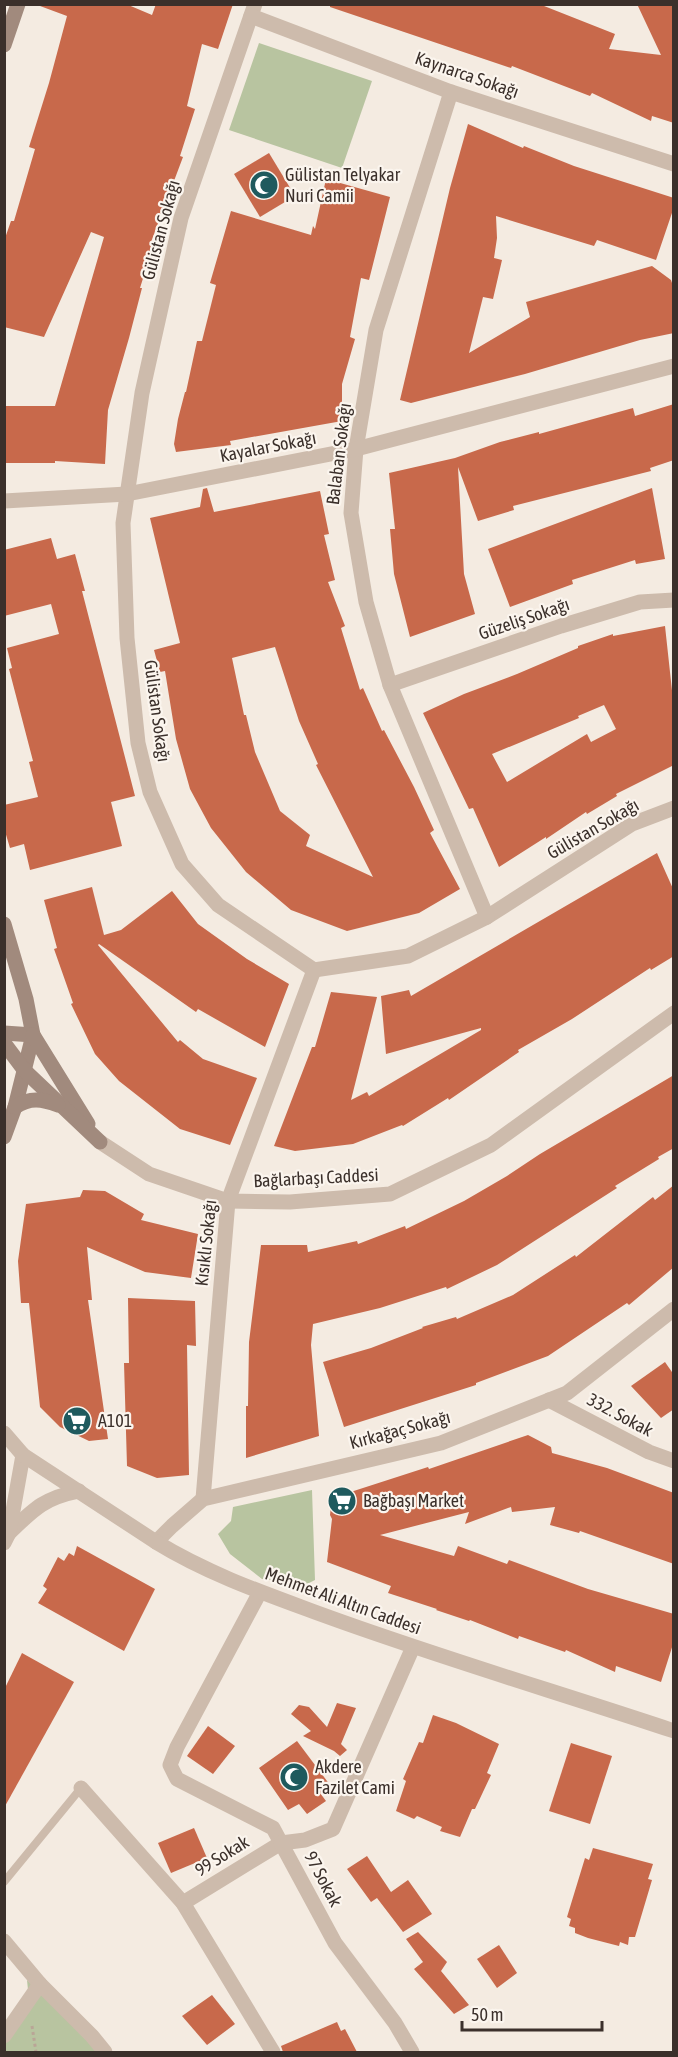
<svg xmlns="http://www.w3.org/2000/svg" width="678" height="2057" viewBox="0 0 678 2057" font-family="'Asap Condensed',sans-serif">
	<style>
		.green { fill: #b8c4a0 }
		.building { fill: #c8694b; fill-rule: evenodd }
		.lines { fill: none; stroke-linecap: round; stroke-linejoin: round }
		.path { stroke: #b9a596; stroke-width: 3; stroke-dasharray: 3 3; stroke-linecap: butt }
		.service { stroke: #cdbbac; stroke-width: 8 }
		.minor { stroke: #cdbbac; stroke-width: 15 }
		.tertiary { stroke: #cdbbac; stroke-width: 15 }
		.secondary { stroke: #a18a7d; stroke-width: 15 }
		.labels { text-anchor: middle; stroke-width: 4.5; stroke-linejoin: round; paint-order: stroke }
		.street-label { font-size: 18px; fill: #3b302b; stroke: #fbf5ee }
		.poi-label { font-size: 18px; fill: #3b302b; stroke: #fbf5ee; text-anchor: start }
	</style>
	<rect width="100%" height="100%" fill="#f4ebe1"/>
	<g class="green">
		<path d="M259 43 372 81 342 168 229 130Z"/>
		<path d="M312 1490 315 1580 307 1584 262 1579 230 1554 218 1534 231 1521 233 1507Z"/>
		<path d="M27 1980 105 2052H5V2034L29 2000Z"/>
	</g>
	<g class="building">
		<path d="M41 4H126L152 15 156 4H233L218 49 202 44 187 106 195 109 180 156 183 157 151 242 154 243 140 288H142L129 338 108 410 105 464 55 461V463H4V406H55L104 237 91 232 44 337 4 327V241L11 221H14L35 149 29 147 49 83 67 16 40 6Z"/>
		<path d="M330 4H539L615 34 609 49 661 55 637 4H674V123L652 116 651 121 592 93 590 96 512 66 511 68 330 7Z"/>
		<path d="M468 124 523 148 524 146 574 166 674 198V207L656 260 597 240 594 246 496 216 497 238 494 258 502 260 493 299 483 297 469 353 530 317 526 302 652 266 671 280 674 289V333L640 340 525 374 411 403 400 400 450 188Z"/>
		<path d="M269 153 295 196 260 217 234 174Z"/>
		<path d="M326 179 390 197 369 280 361 278 350 337 355 339 342 384V421L230 441 231 445 176 452 174 444 178 419 185 392H186L197 341H202L216 285 210 283 231 211 311 235 313 226 315 229Z"/>
		<path d="M674 404V460L650 468 651 471 513 506 514 510 478 521 458 467 464 574 475 614 410 637 394 574 390 529H395L389 473 455 458 500 442 539 432V434L633 408 635 416Z"/>
		<path d="M207 488 214 512 320 491 329 534 324 535 335 580 328 582 345 626 341 628 360 690 363 688 382 731 384 730 414 787 434 830 430 833 460 889 419 913 347 931 291 910 246 872 211 828 190 789 176 739 165 671 160 672 154 650 180 643 150 518 200 507 203 489ZM275 647 299 721 318 764 316 765 373 877 306 846 310 835 280 811 255 752 246 715H244L232 658Z"/>
		<path d="M652 488 665 559 636 564 635 560 572 580 573 584 510 607 488 549Z"/>
		<path d="M51 538 57 559 75 554 85 591H82L135 796 111 802 122 846 30 870 24 844 10 848 4 828V805L38 797 29 762 33 761 9 669 12 668 7 648 59 634 51 604 4 616V550Z"/>
		<path d="M665 626 674 709V765L616 794 617 796 587 814 586 812 546 839V837L499 867 473 808 469 809 423 713 464 694 517 674 578 648V646L613 634V636ZM604 705 616 729 591 742 587 734 507 782 492 754 579 718 578 716Z"/>
		<path d="M657 853 674 891V956L651 970 650 968 572 1019 518 1050 519 1052 449 1100 448 1098 403 1126 402 1125 353 1144 295 1151 274 1146 312 1047H315L331 992 377 997 351 1100 367 1092 369 1096 481 1030V1028L386 1054 381 996 409 990 411 996Z"/>
		<path d="M92 887 104 935 121 930 172 891 198 924 247 959 289 984 265 1047 198 1009 196 1012 99 944 98 945 178 1042 180 1040 203 1059 257 1078 230 1145 180 1129 119 1081 95 1054 71 1004 73 1003 54 949 57 948 44 900Z"/>
		<path d="M674 1075V1148L658 1157 659 1159 615 1186 617 1188 497 1265 447 1289 446 1287 380 1308 313 1324 311 1345 319 1436 246 1458V1406H248L249 1342 261 1245H307L308 1252 357 1241 358 1244 405 1226 406 1229 464 1201 507 1176 540 1154Z"/>
		<path d="M674 1185V1267L629 1305 627 1303 548 1356 476 1383V1385L344 1427 323 1362 371 1348 423 1328 422 1327 456 1317 457 1319 513 1295 575 1255 576 1257 653 1197 655 1200Z"/>
		<path d="M83 1190 105 1191 144 1214 141 1220 198 1234 191 1278 145 1272 87 1247 92 1300H88L108 1439 89 1441 60 1427 40 1407 29 1303H21L18 1261 26 1204 80 1197Z"/>
		<path d="M128 1298 195 1301 196 1346 187 1345 189 1475 157 1478 127 1466 124 1363H129Z"/>
		<path d="M665 1362 674 1375V1409L661 1418 631 1386Z"/>
		<path d="M528 1435 551 1447 552 1453 607 1468 674 1493V1564L580 1531 579 1533 550 1525 555 1507 512 1512 511 1507 465 1524 469 1512 380 1535 454 1556 458 1546 507 1564 509 1560 588 1589 674 1614V1641L661 1682 616 1666 615 1672 566 1650 565 1652 519 1636 518 1639 470 1620 469 1621 436 1610 437 1609 388 1593 391 1586 327 1562 332 1519 330 1515 332 1498 428 1467 429 1469Z"/>
		<path d="M77 1546 155 1589 124 1651 38 1603 47 1589 43 1586 58 1557 64 1561 69 1553 74 1556Z"/>
		<path d="M22 1653 74 1682 4 1808V1690Z"/>
		<path d="M337 1703 356 1708 341 1744 347 1750 340 1756 334 1751 303 1736 311 1731 291 1714 299 1705 309 1707 327 1727Z"/>
		<path d="M433 1715 456 1723 499 1744 487 1773 491 1775 475 1809H472L460 1837 440 1831 442 1827 417 1816 414 1819 396 1811 406 1781 403 1779 419 1742 423 1743Z"/>
		<path d="M208 1726 235 1746 213 1774 187 1756Z"/>
		<path d="M297 1741 330 1785 320 1793 326 1801 307 1814 299 1804 288 1810 259 1768Z"/>
		<path d="M571 1743 612 1756 590 1824 549 1811Z"/>
		<path d="M194 1828 207 1858 171 1873 158 1843Z"/>
		<path d="M593 1848 653 1864 648 1879 652 1880 635 1937H629L628 1945 620 1942 619 1946 588 1938 575 1933V1928L569 1926 571 1919 567 1917 585 1858 589 1860Z"/>
		<path d="M367 1856 391 1892 408 1880 432 1914 403 1932 377 1898 371 1902 347 1869Z"/>
		<path d="M418 1932 447 1962 441 1971 469 2005 454 2014 414 1969 423 1962 406 1939Z"/>
		<path d="M499 1945 517 1973 497 1988 477 1959Z"/>
		<path d="M212 1995 235 2024 207 2045 182 2016Z"/>
		<path d="M337 2022 341 2031 345 2029 357 2052H283L281 2046Z"/>
	</g>
	<g class="lines">
		<path class="path" d="M32 2026 36 2052"/>
		<path class="service" d="M4 1882 81 1788"/>
		<g class="minor">
			<path d="M255 4 181 218 142 393 123 523 127 638 138 743 150 792 182 864 218 905 314 970 408 956 487 917 632 824 674 808"/>
			<path d="M251 16 451 92 674 164"/>
			<path d="M451 92 376 330 356 449 351 513 366 602 390 685 487 917"/>
			<path d="M4 501 127 494 356 449 674 366"/>
			<path d="M390 685 561 626 640 602 674 600"/>
			<path d="M549 1400 649 1452 674 1461"/>
			<path d="M203 1499 228 1201 314 970"/>
			<path d="M9 1533C34 1509 44 1498 79 1491"/>
			<path d="M156 1542 172 1526 203 1499 441 1443 567 1393 674 1309"/>
			<path d="M4 1543 9 1533 23 1455"/>
			<path d="M81 1788 183 1903 273 2052"/>
			<path d="M183 1903 281 1843 273 1828 177 1779 170 1765 177 1747 260 1592"/>
			<path d="M4 1941 40 1984"/>
			<path d="M4 2036 40 1984 92 2036 105 2052"/>
			<path d="M412 2052 395 2023 335 1943 281 1843 305 1840 333 1829 413 1647"/>
		</g>
		<g class="tertiary">
			<path d="M100 1142 149 1174 228 1201 290 1202 390 1194 491 1145 674 1013"/>
			<path d="M4 1433 23 1455 156 1542C208 1574 266 1594 323 1615 438 1657 557 1692 674 1731"/>
		</g>
		<g class="secondary">
			<path d="M4 45 18 4"/>
			<path d="M4 924 26 999 33 1035 15 1107 4 1137"/>
			<path d="M4 1033 33 1035"/>
			<path d="M33 1035 88 1124"/>
			<path d="M4 1043 25 1071 100 1142"/>
			<path d="M15 1107C30 1097 42 1099 58 1105"/>
		</g>
	</g>
	<defs>
		<g id="mosque-disc" transform="scale(1.5)"><circle r="9.5" fill="#1f5a5e" stroke="#fbf5ee"/><path d="M3.5-4.9A6 6 0 1 0 3.5 4.9A5 5 0 1 1 3.5-4.9Z" fill="#fff"/></g>
		<g id="supermarket-disc" transform="scale(1.5)"><circle r="9.5" fill="#1f5a5e" stroke="#fbf5ee"/><path d="M-6-5.5h2.5l.6 2H6L4.5 2H-2.5L-4.4-4H-6ZM-1.5 3.2a1.3 1.3 0 1 0 .1 0ZM3 3.2a1.3 1.3 0 1 0 .1 0Z" fill="#fff"/></g>
	</defs>
	<g fill-rule="evenodd">
		<use href="#mosque-disc" x="264" y="185"/>
		<use href="#supermarket-disc" x="77" y="1421"/>
		<use href="#supermarket-disc" x="342" y="1501"/>
		<use href="#mosque-disc" x="294" y="1777"/>
	</g>
	<g class="labels">
		<g class="street-label">
			<text transform="translate(467 75) rotate(19)" y="6">Kaynarca Sokağı</text>
			<text transform="translate(161 230) rotate(-75)" y="6">Gülistan Sokağı</text>
			<text transform="translate(268 447) rotate(-11)" y="6">Kayalar Sokağı</text>
			<text transform="translate(339 454) rotate(-83)" y="6">Balaban Sokağı</text>
			<text transform="translate(524 619) rotate(-19)" y="6">Güzeliş Sokağı</text>
			<text transform="translate(157 711) rotate(82)" y="6">Gülistan Sokağı</text>
			<text transform="translate(593 829) rotate(-30)" y="6">Gülistan Sokağı</text>
			<text transform="translate(316 1178) rotate(-3)" y="6">Bağlarbaşı Caddesi</text>
			<text transform="translate(206 1243) rotate(-84)" y="6">Kısıklı Sokağı</text>
			<text transform="translate(620 1415) rotate(28)" y="6">332. Sokak</text>
			<text transform="translate(400 1430) rotate(-15)" y="6">Kırkağaç Sokağı</text>
			<text transform="translate(343 1601) rotate(20)" y="6">Mehmet Ali Altın Caddesi</text>
			<text transform="translate(222 1856) rotate(-32)" y="6">99 Sokak</text>
			<text transform="translate(323 1879) rotate(62)" y="6">97 Sokak</text>
		</g>
		<g class="poi-label">
			<text x="285" y="181">Gülistan Telyakar<tspan x="285" dy="21">Nuri Camii</tspan></text>
			<text x="98" y="1427">A101</text>
			<text x="363" y="1507">Bağbaşı Market</text>
			<text x="315" y="1773">Akdere<tspan x="315" dy="21">Fazilet Cami</tspan></text>
		</g>
	</g>
	<rect width="678" height="2057" fill="none" stroke="#3b302b" stroke-width="12"/>
	<path d="M462 2021v9h140v-9" fill="none" stroke="#3b302b" stroke-width="3"/>
	<text x="471" y="2021" font-size="18" fill="#3b302b" stroke="#fbf5ee" stroke-width="4.5" paint-order="stroke">50 m</text>
</svg>
